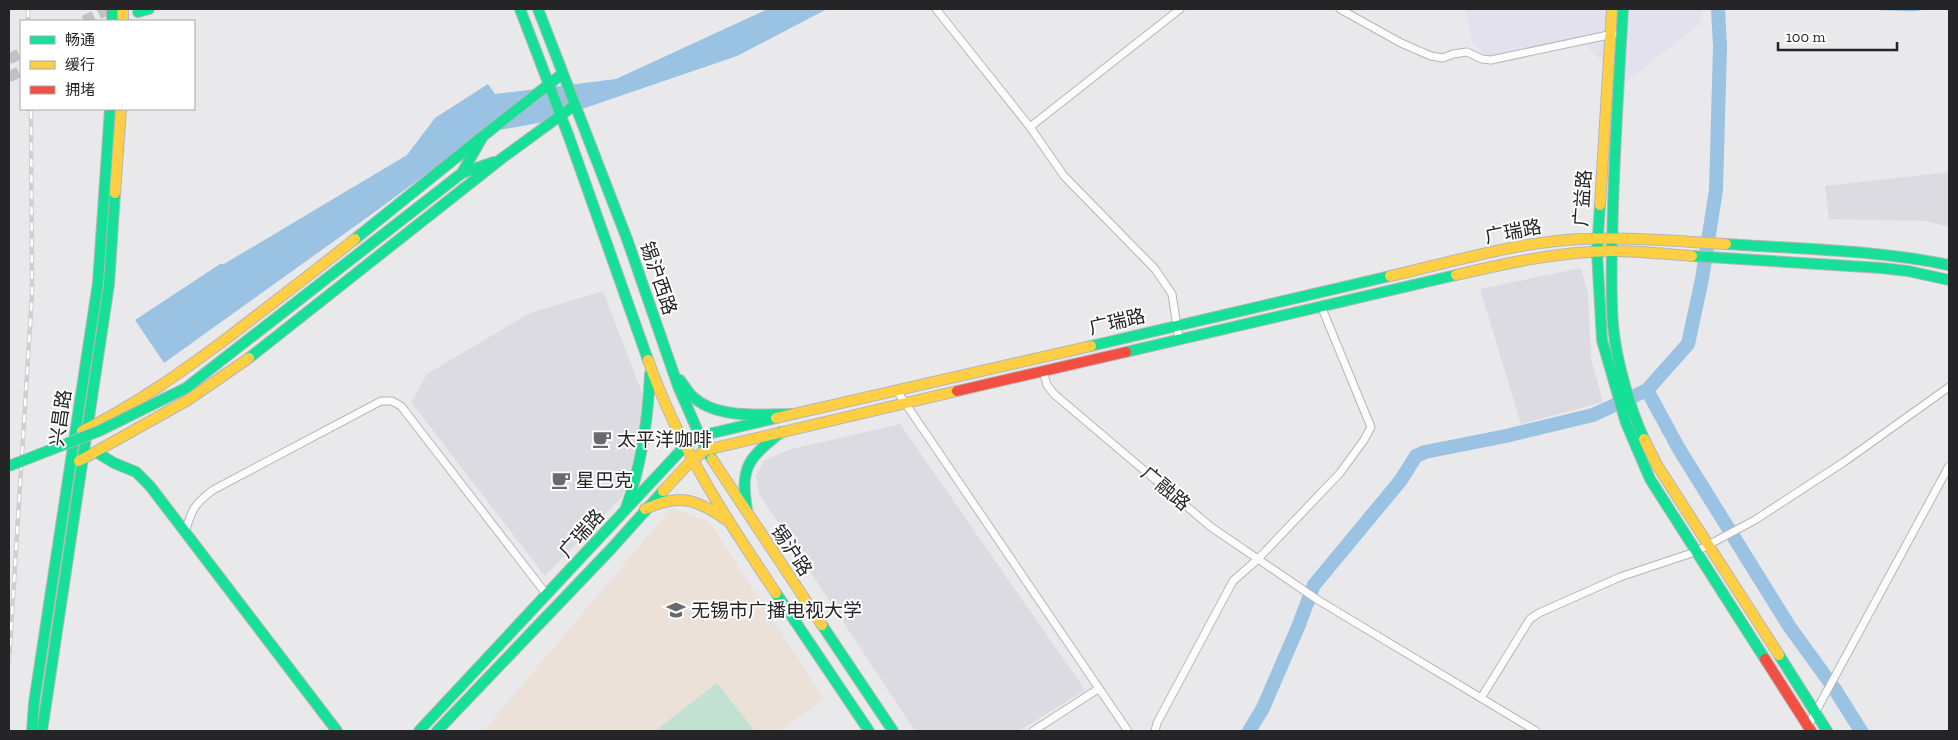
<svg xmlns="http://www.w3.org/2000/svg" width="1958" height="740" viewBox="0 0 1958 740" font-family="'Zilla Slab','Noto Sans SC',serif">
	<style>
		.built { fill: #dcdbe2 }
		.industrial { fill: #e4e1ee }
		.education { fill: #ece1d9 }
		.green { fill: #c3e1d3 }
		.water { fill: #9ac2e3 }
		.lines { fill: none; stroke-linecap: round; stroke-linejoin: round }
		.stream { stroke: #9ac2e3; stroke-width: 2.5 }
		.river { stroke: #9ac2e3; stroke-width: 14 }
		.primary-tunnel { stroke: #c2c2c4; stroke-width: 11; stroke-dasharray: 11 5.5; stroke-linecap: butt }
		.street-casing { stroke: #b6b6b8; stroke-width: 9 }
		.fast-casing { stroke: #b6b6b8; stroke-width: 12 }
		.slow-casing { stroke: #b6b6b8; stroke-width: 12 }
		.jam-casing { stroke: #b6b6b8; stroke-width: 12 }
		.street { stroke: #fcfcfc; stroke-width: 7 }
		.fast { stroke: #16e098; stroke-width: 10 }
		.slow { stroke: #ffcf43; stroke-width: 10 }
		.jam { stroke: #f24e42; stroke-width: 10 }
		.rail-casing { stroke: #cfcfcf; stroke-width: 4.5 }
		.rail { stroke: #fff; stroke-width: 2.5; stroke-dasharray: 8; stroke-linecap: butt }
		.fast-bridge-casing { stroke: #b6b6b8; stroke-width: 12; stroke-linecap: butt }
		.slow-bridge-casing { stroke: #b6b6b8; stroke-width: 12; stroke-linecap: butt }
		.fast-bridge { stroke: #16e098; stroke-width: 10 }
		.slow-bridge { stroke: #ffcf43; stroke-width: 10 }
		.labels { text-anchor: middle; stroke-width: 4; stroke-linejoin: round; paint-order: stroke }
		.street-label { font-size: 19px; fill: #252527; stroke: #fff }
		.poi-label { font-size: 19px; fill: #252527; stroke: #fff; text-anchor: start }
	</style>
	<rect width="100%" height="100%" fill="#e9e9eb"/>
	<g class="built">
		<path d="M1949 172V227L1926 221 1829 219 1825 186Z"/>
		<path d="M1581 268 1588 294 1591 358 1603 402 1521 424 1480 289Z"/>
		<path d="M603 291 644 398 633 476 622 497 545 576 411 402 427 374 530 313Z"/>
		<path d="M900 424 1085 690 1019 731H915L759 494 756 476 764 461 788 450Z"/>
	</g>
	<path class="industrial" d="M1465 9H1702L1700 23 1624 84 1581 41 1486 56 1472 41Z"/>
	<path class="education" d="M671 508 709 521 824 699 780 731H486L484 730Z"/>
	<path class="green" d="M717 683 754 730 752 731H655Z"/>
	<path class="water" d="M768 9H827L737 56 544 122 482 133 376 211 164 363 135 320 220 264H224L407 155 435 118 488 84 495 94 616 79Z"/>
	<g class="lines">
		<path class="stream" d="M1881 9 1914 10 1921 9"/>
		<g class="river">
			<path d="M1647 390 1679 449 1789 626 1834 688 1861 731"/>
			<path d="M1249 731 1263 708 1298 627 1314 585 1401 480 1416 456 1425 452 1506 436 1593 415 1647 390 1688 344 1702 279 1716 190 1720 47 1718 9"/>
		</g>
		<g class="primary-tunnel">
			<path d="M84 21 109 9"/>
			<path d="M9 59 21 53"/>
			<path d="M9 77 21 71"/>
		</g>
		<g class="street-casing">
			<g id="street">
				<path d="M936 9 1030 127 1064 176 1155 269 1172 294 1179 339"/>
				<path d="M1340 9 1401 43 1431 56 1443 58 1453 54 1467 52 1482 59 1491 60 1613 34"/>
				<path d="M1030 127 1180 9"/>
				<path d="M1043 371 1047 385 1054 394 1211 527 1318 600 1536 731"/>
				<path d="M897 391 1128 731"/>
				<path d="M185 533C191 511 194 504 213 490L381 401H392L401 406 547 595"/>
				<path d="M1481 698 1530 619 1539 613 1620 577 1695 552 1755 520 1844 462 1949 387"/>
				<path d="M1808 726 1949 466"/>
				<path d="M1033 731 1098 689"/>
				<path d="M1155 731 1157 723 1233 581 1258 559 1340 473 1364 440 1371 427 1321 306"/>
			</g>
		</g>
		<g class="fast-casing">
			<g id="fast">
				<path d="M112 9V21"/>
				<path d="M520 9 569 137 648 360"/>
				<path d="M538 9 627 239 678 386 706 450 712 459"/>
				<path d="M1623 9C1619 75 1615 141 1613 207 1612 246 1610 286 1613 325 1616 360 1630 408 1644 439"/>
				<path d="M138 12 149 9"/>
				<path d="M494 162 462 173 483 136 562 74"/>
				<path d="M1600 205 1597 252 1602 340 1626 423 1650 479 1765 659"/>
				<path d="M355 239 483 136"/>
				<path d="M1726 244C1800 249 1876 250 1949 265"/>
				<path d="M1692 256 1881 268 1908 271 1949 280"/>
				<path d="M1091 346 1390 276"/>
				<path d="M1126 352 1456 275"/>
				<path d="M249 358 501 159 575 105"/>
				<path d="M680 380C684 385 687 391 692 396 717 420 762 414 794 414"/>
				<path d="M96 452 114 463 136 472 150 486 337 731"/>
				<path d="M626 508C642 464 648 420 650 374"/>
				<path d="M747 510C740 466 748 459 781 432"/>
				<path d="M776 593 869 731"/>
				<path d="M822 625 893 731"/>
				<path d="M1779 655 1827 731"/>
				<path d="M32 731 34 703 98 283 110 109"/>
				<path d="M42 731 109 284 115 193"/>
				<path d="M419 731 685 446 700 436 776 418"/>
				<path d="M437 731 611 549 663 491"/>
			</g>
		</g>
		<g class="slow-casing">
			<g id="slow">
				<path d="M115 193 121 109"/>
				<path d="M1600 205 1612 9"/>
				<path d="M1456 275C1507 263 1558 252 1611 251 1638 251 1665 254 1692 256"/>
				<path d="M1390 276C1448 263 1507 245 1566 240 1619 236 1672 241 1726 244"/>
				<path d="M648 360C678 445 726 519 776 593"/>
				<path d="M776 418 1091 346"/>
				<path d="M82 431C134 406 180 373 226 339 269 306 312 273 355 239"/>
				<path d="M1644 439 1657 465 1779 655"/>
				<path d="M712 459 822 625"/>
				<path d="M79 461 188 400 249 358"/>
				<path d="M663 491 692 460 706 450 957 391"/>
				<path d="M645 509C679 494 695 498 725 519"/>
			</g>
		</g>
		<g class="jam-casing">
			<g id="jam">
				<path d="M957 391 1126 352"/>
				<path d="M1765 659 1811 731"/>
			</g>
		</g>
		<use href="#street" class="street"/>
		<use href="#fast" class="fast"/>
		<use href="#slow" class="slow"/>
		<use href="#jam" class="jam"/>
		<g class="rail-casing">
			<g id="rail">
				<path d="M28 9V21"/>
				<path d="M9 662 32 294 31 109"/>
			</g>
		</g>
		<use href="#rail" class="rail"/>
		<g class="fast-bridge-casing">
			<path id="fast-bridge" d="M9 466 99 431 186 388 462 173"/>
		</g>
		<g class="slow-bridge-casing">
			<path id="slow-bridge" d="M123 9V21"/>
		</g>
		<use href="#fast-bridge" class="fast-bridge"/>
		<use href="#slow-bridge" class="slow-bridge"/>
	</g>
	<defs>
		<g id="cafe-bare" transform="scale(1.5)"><path d="M-5.5-4.5H6V0H3Q3 3.5 0 3.5H-2.5Q-5.5 3.5-5.5 0ZM3-3.2v2h1.7v-2ZM-6 4.5H4V6H-6Z" fill="#6a6a6c" stroke="#fff" stroke-width="2.5" paint-order="stroke"/></g>
		<g id="school-bare" transform="scale(1.5)"><path d="M0-5L7-2L0 1L-7-2ZM-4 1L0 2.5L4 1V4Q0 6-4 4Z" fill="#6a6a6c" stroke="#fff" stroke-width="2.5" paint-order="stroke"/></g>
	</defs>
	<g fill-rule="evenodd">
		<use href="#cafe-bare" x="602" y="439"/>
		<use href="#cafe-bare" x="561" y="480"/>
		<use href="#school-bare" x="676" y="610"/>
	</g>
	<g class="labels">
		<g class="street-label">
			<text transform="translate(1582 198) rotate(-86)" y="7">广益路</text>
			<text transform="translate(1513 231) rotate(-11)" y="7">广瑞路</text>
			<text transform="translate(659 278) rotate(71)" y="7">锡沪西路</text>
			<text transform="translate(1117 321) rotate(-13)" y="7">广瑞路</text>
			<text transform="translate(60 418) rotate(-82)" y="7">兴昌路</text>
			<text transform="translate(1166 488) rotate(40)" y="7">广融路</text>
			<text transform="translate(581 533) rotate(-48)" y="7">广瑞路</text>
			<text transform="translate(792 550) rotate(56)" y="7">锡沪路</text>
		</g>
		<g class="poi-label">
			<text x="617" y="446">太平洋咖啡</text>
			<text x="576" y="487">星巴克</text>
			<text x="691" y="617">无锡市广播电视大学</text>
		</g>
	</g>
	<rect width="1958" height="740" fill="none" stroke="#252527" stroke-width="20"/>
	<rect x="20" y="20" width="175" height="90" fill="#ffffff" stroke="#a8a8a9"/>
	<rect x="30" y="36" width="25" height="8" fill="#16e098" stroke="#a8a8a9"/>
	<text x="65" y="45" font-size="15" fill="#252527">畅通</text>
	<rect x="30" y="61" width="25" height="8" fill="#ffcf43" stroke="#a8a8a9"/>
	<text x="65" y="70" font-size="15" fill="#252527">缓行</text>
	<rect x="30" y="86" width="25" height="8" fill="#f24e42" stroke="#a8a8a9"/>
	<text x="65" y="95" font-size="15" fill="#252527">拥堵</text>
	<path d="M1778 42v8h119v-8" fill="none" stroke="#252527" stroke-width="2.5"/>
	<text x="1786" y="42" font-size="15" fill="#252527" stroke="#ffffff" stroke-width="4" paint-order="stroke">100 m</text>
</svg>
